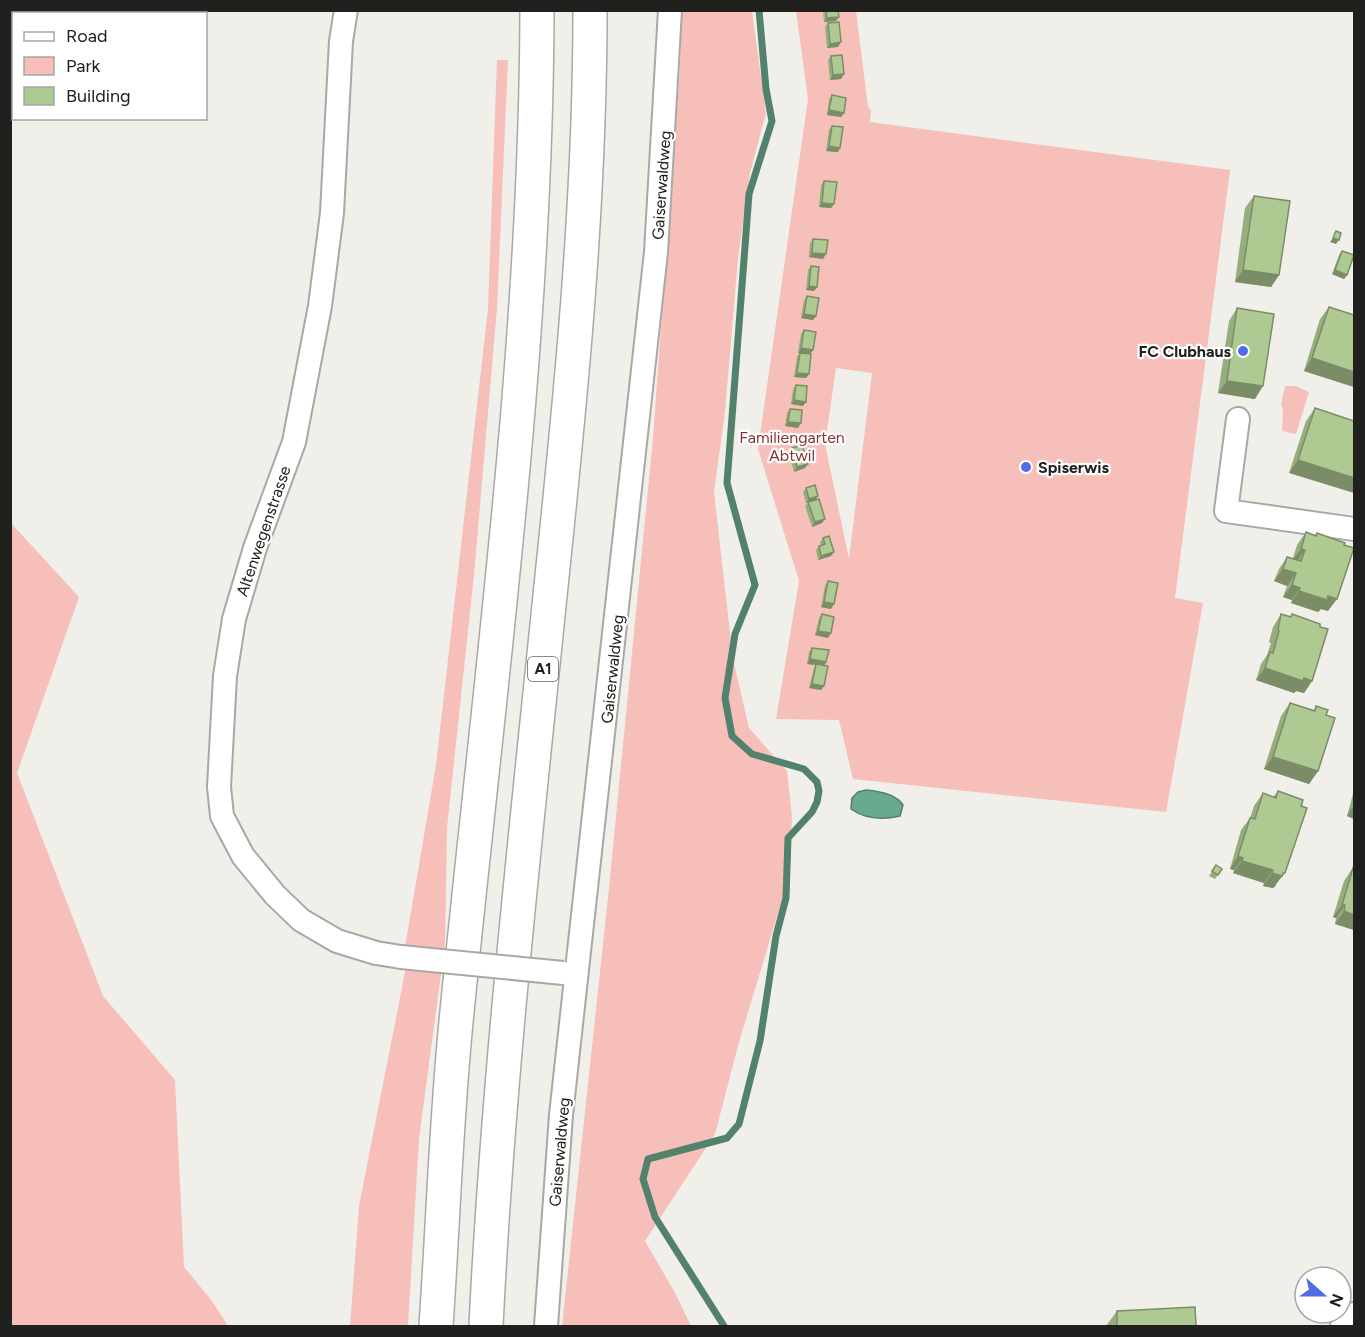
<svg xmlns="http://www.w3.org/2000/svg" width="1365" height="1337" viewBox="0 0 1365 1337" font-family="Figtree,sans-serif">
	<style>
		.green { fill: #f7bfb9; fill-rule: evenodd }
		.water { fill: #68aa8d; stroke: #52816c; stroke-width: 1.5 }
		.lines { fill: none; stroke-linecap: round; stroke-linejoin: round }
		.stream { stroke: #52816c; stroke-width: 7 }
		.minor-casing { stroke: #a9a8a4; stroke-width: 26 }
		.motorway-casing { stroke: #a9a8a4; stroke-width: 36 }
		.minor { stroke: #fff; stroke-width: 22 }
		.motorway { stroke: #fff; stroke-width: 33 }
		.minor-bridge-casing { stroke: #a9a8a4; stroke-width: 26; stroke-linecap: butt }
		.minor-bridge { stroke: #fff; stroke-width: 22 }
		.wall { fill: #96ad7e }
		.shaded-wall { fill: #7a8d66 }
		.building { fill: #aec992; stroke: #7a8d66; stroke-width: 1.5 }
		.poi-dot { fill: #506ee3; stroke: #fff; stroke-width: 2 }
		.labels { text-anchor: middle; stroke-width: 4.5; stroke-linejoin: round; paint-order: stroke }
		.shield { fill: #fff; stroke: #636362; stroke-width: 1.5 }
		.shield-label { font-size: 15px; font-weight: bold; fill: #20201e }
		.street-label { font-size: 16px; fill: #20201e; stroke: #fff }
		.poi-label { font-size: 16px; font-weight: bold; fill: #20201e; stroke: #fff; text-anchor: end }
		.park-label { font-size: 16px; fill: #843532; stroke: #fff }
	</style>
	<rect width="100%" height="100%" fill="#f0efea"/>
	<g class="green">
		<path d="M681 11H752L766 113 750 173 738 258 725 412 714 492 733 659 749 728 787 771 792 816 789 877 739 1042 715 1134 645 1241 675 1293 691 1326H562L609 888 653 438 680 68Z"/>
		<path d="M796 11H856L868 107 871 110 870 122 1230 170 1175 598 1203 603 1166 812 853 779 839 720 776 719 799 581 758 449 808 99ZM836 368 872 373 849 559 825 444Z"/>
		<path d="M497 60H508L497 308 474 575 447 828 445 944 419 1139 408 1326H350L359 1206 409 952 405 947 436 765 488 309Z"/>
		<path d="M1285 386H1296L1309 392 1296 434 1282 431 1283 409 1281 405Z"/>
		<path d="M10 522 79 597 17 773 103 996 175 1080 184 1267 212 1301 228 1326H11Z"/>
	</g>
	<path class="water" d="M866 790C878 791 896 794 903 805L900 816C883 820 865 819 851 809L852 798 858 792Z"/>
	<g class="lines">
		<path class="stream" d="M724 1326 655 1217 643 1179 648 1159 727 1138 739 1124 760 1041 776 936 786 898 788 838 812 812 817 802 819 791 817 782 804 769 752 754 732 736 725 698 735 634 755 585 727 483 749 194 772 121 766 89 759 10"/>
		<g class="minor-casing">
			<g id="minor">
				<path d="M346 10 341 41 332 213 320 306 294 442 255 548 234 619 225 676 219 787 222 816 243 856 275 895 301 920 337 941 376 953 401 957"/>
				<path d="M1238 419 1226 511 1354 529"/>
				<path d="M546 1326 561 1115 656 252 670 10"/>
				<path d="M1342 1326 1354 1314"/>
			</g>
		</g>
		<g class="motorway-casing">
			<g id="motorway">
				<path d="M436 1326C443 1225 446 1123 456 1022 489 686 536 349 537 10"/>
				<path d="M486 1326C498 1079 526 833 551 586 571 395 590 203 590 10"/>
			</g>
		</g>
		<use href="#minor" class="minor"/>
		<use href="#motorway" class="motorway"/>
		<g class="minor-bridge-casing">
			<path id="minor-bridge" d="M401 957 563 973"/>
		</g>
		<use href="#minor-bridge" class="minor-bridge"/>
	</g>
	<g class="wall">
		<path d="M823 10H838L836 21 824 22Z"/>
		<path d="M828 23 838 47 827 48 825 27Z"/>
		<path d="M831 56 844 74 841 79 830 80 828 60Z"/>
		<path d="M832 95 844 113 841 117 827 115 829 99Z"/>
		<path d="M832 126 840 148 838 152 826 151 829 130Z"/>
		<path d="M824 181 834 204 831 208 819 207 821 185Z"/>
		<path d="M1254 196 1279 275 1271 287 1235 282 1245 208Z"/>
		<path d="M813 239 823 259 809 257 810 243Z"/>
		<path d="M1342 251 1347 275 1344 279 1332 274 1339 255Z"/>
		<path d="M811 266 817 287 814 291 806 290 808 270Z"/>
		<path d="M807 296 816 316 813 320 801 318 804 300Z"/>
		<path d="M1329 307 1354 315V387L1304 371 1320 319Z"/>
		<path d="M1237 308 1255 399 1218 393 1229 321Z"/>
		<path d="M804 330 813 350 810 354 809 374 806 378 794 377 797 357 800 353H803H798L801 334Z"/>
		<path d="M796 385 803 406 791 404 793 389Z"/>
		<path d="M1315 408 1354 421 1289 473 1306 421Z"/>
		<path d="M790 409 798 428 785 426 787 413Z"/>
		<path d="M792 448 808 464 805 468 794 472 789 452Z"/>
		<path d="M806 488 816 499 822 523 812 527 805 506 808 503H806L803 492Z"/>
		<path d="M1306 532 1315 535 1317 533 1328 611 1321 609 1318 612 1291 603 1292 600 1283 597 1287 586 1274 581 1279 569 1287 557 1293 558 1297 545Z"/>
		<path d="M823 538 831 556 818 560 816 550 819 546 821 545 820 542Z"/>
		<path d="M828 581 831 609 821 607 825 586Z"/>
		<path d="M822 614 828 638 815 635 819 618Z"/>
		<path d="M1281 614 1290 617 1292 614 1312 681 1304 693 1296 691 1294 693 1256 680 1261 664 1267 655 1271 643 1269 642 1273 627Z"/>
		<path d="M812 648 826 662 824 665V686L821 690 809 688 814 668 816 665 807 664 809 652Z"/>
		<path d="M1290 703 1313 711 1316 706 1326 715 1318 771 1309 784 1264 769 1281 716Z"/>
		<path d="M1354 790V819L1347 816Z"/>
		<path d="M1278 791 1276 886 1273 888 1263 886 1264 883 1233 873 1234 870 1230 869 1241 830 1250 818 1254 806 1263 793 1273 797Z"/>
		<path d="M1216 865 1222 869 1215 879 1209 876Z"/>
		<path d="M1354 866V930L1335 924 1336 918 1333 917 1344 881Z"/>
		<path d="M1117 1311 1196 1326H1106Z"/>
	</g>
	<g class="shaded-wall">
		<path d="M839 17 836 21 824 22 827 18Z"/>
		<path d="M841 42 838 47 827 48 830 44Z"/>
		<path d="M844 74 841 79 830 80 833 75Z"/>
		<path d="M829 110 844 113 841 117 827 115Z"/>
		<path d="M829 146 840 148 838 152 826 151Z"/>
		<path d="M822 203 834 204 831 208 819 207Z"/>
		<path d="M1333 238 1339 240 1336 244 1330 242Z"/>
		<path d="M812 253 826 254 823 259 809 257Z"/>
		<path d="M1243 270 1279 275 1271 287 1235 282Z"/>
		<path d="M1335 270 1347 275 1344 279 1332 274Z"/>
		<path d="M809 286 817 287 814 291 806 290Z"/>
		<path d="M804 314 816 316 813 320 801 318Z"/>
		<path d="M801 348 813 350 810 354 798 353Z"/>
		<path d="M1312 358 1354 372V387L1304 371Z"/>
		<path d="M797 373 809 374 806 378 794 377Z"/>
		<path d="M1227 381 1263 386 1255 399 1218 393Z"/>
		<path d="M794 400 806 402 803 406 791 404Z"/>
		<path d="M788 422 801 423 798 428 785 426Z"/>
		<path d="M1298 460 1354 478V493L1289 473Z"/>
		<path d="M808 464 805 468 794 472 797 467Z"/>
		<path d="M818 496 815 501 806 503 809 499Z"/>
		<path d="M825 519 822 523 812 527 815 522Z"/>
		<path d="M1301 549 1305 550 1296 562 1292 561Z"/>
		<path d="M834 552 831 556 818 560 821 556Z"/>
		<path d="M1283 569 1296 573 1287 586 1274 581Z"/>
		<path d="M1292 585 1300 588 1292 600 1283 597Z"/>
		<path d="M1299 591 1328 596 1337 599 1328 611 1321 609 1318 612 1291 603Z"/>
		<path d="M824 602 834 604 831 609 821 607Z"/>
		<path d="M818 631 831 633 828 638 815 635Z"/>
		<path d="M810 659 826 662 824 666 807 664Z"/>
		<path d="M1265 668 1304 678 1312 681 1304 693 1296 691 1294 693 1256 680Z"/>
		<path d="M812 684 824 686 821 690 809 688Z"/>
		<path d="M1273 757 1318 771 1309 784 1264 769Z"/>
		<path d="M1354 805V819L1347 816Z"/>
		<path d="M1238 856 1243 858 1234 870 1230 869Z"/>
		<path d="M1242 861 1273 870 1264 883 1233 873Z"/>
		<path d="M1272 873H1285L1273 888 1263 886Z"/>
		<path d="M1342 905H1345L1336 918 1333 917Z"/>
		<path d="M1344 911 1354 915V930L1335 924Z"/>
	</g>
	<g class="building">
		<path d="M826 10H838L839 17 827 18Z"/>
		<path d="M839 22 841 42 830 44 828 23Z"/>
		<path d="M842 55 844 74 833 75 831 56Z"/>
		<path d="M832 95 846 98 844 113 829 110Z"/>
		<path d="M832 126 843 127 840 148 829 146Z"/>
		<path d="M824 181 837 182 834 204 822 203Z"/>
		<path d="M1254 196 1290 201 1279 275 1243 270Z"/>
		<path d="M1336 231 1341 233 1339 240 1333 238Z"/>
		<path d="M813 239 828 240 826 254 812 253Z"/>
		<path d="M1342 251 1354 255 1347 275 1335 270Z"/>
		<path d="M811 266 819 267 817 287 809 286Z"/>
		<path d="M807 296 819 298 816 316 804 314Z"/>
		<path d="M1329 307 1354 315V372L1312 358Z"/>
		<path d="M1237 308 1274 314 1263 386 1227 381Z"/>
		<path d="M804 330 816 332 813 350 801 348Z"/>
		<path d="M800 353 811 354 809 374 797 373Z"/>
		<path d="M796 385 807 386 806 402 794 400Z"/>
		<path d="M1315 408 1354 421V478L1298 460Z"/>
		<path d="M790 409 802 410 801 423 788 422Z"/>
		<path d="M802 445 808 464 797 467 792 448Z"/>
		<path d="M815 485 818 496 809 499 806 488Z"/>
		<path d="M819 499 825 519 815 522 808 502Z"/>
		<path d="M1306 532 1316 536 1317 533 1345 543 1344 545 1354 548 1337 599 1328 596 1327 600 1299 591 1300 588 1292 585 1296 573 1283 569 1287 557 1301 561 1305 550 1301 549Z"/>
		<path d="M829 536 834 552 821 556 819 546 825 544 823 538Z"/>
		<path d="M828 581 838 583 834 604 824 602Z"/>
		<path d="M822 614 834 617 831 633 818 631Z"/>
		<path d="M1281 614 1291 617 1292 614 1320 624V627L1328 629 1312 681 1304 678 1303 681 1265 668 1270 652 1273 653 1279 631 1278 630Z"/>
		<path d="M812 648 829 650 826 662 810 659Z"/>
		<path d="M816 664 828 666 824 686 812 684Z"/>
		<path d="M1290 703 1315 711 1316 706 1328 710 1326 715 1335 718 1318 771 1273 757Z"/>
		<path d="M1278 791 1303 800 1301 806 1307 808 1285 873H1283L1282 876 1272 873 1273 870 1242 861 1243 858 1238 856 1250 818 1255 819 1263 793 1276 798Z"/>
		<path d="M1216 865 1222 869 1218 875 1212 871Z"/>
		<path d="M1353 868 1354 869V915L1344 911 1345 905H1342Z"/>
		<path d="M1195 1307 1196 1326H1117V1311Z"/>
	</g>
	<g class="poi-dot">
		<circle cx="1243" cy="351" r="6"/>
		<circle cx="1026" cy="467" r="6"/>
	</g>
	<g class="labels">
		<rect class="shield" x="528" y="657" width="30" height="24" rx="4.5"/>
		<g class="shield-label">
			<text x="543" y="674">A1</text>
		</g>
		<g class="street-label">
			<text transform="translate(661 185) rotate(-86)" y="6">Gaiserwaldweg</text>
			<text transform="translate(263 531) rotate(-71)" y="6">Altenwegenstrasse</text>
			<text transform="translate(612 669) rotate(-84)" y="6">Gaiserwaldweg</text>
			<text transform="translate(559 1152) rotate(-85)" y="6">Gaiserwaldweg</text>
		</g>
		<g class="poi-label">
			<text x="1231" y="357">FC Clubhaus</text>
			<text x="1038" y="473" text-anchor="start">Spiserwis</text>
		</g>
		<g class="park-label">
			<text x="792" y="443">Familiengarten<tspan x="792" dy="18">Abtwil</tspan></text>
		</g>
	</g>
	<rect width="1365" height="1337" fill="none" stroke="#20201e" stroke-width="24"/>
	<rect x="12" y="12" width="195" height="108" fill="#ffffff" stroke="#a6a6a5" stroke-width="1.5"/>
	<rect x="24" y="32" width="30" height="9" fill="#ffffff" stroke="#a6a6a5" stroke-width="1.5"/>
	<text x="66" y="42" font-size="18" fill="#20201e">Road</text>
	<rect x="24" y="57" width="30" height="18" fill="#f7bfb9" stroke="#a6a6a5" stroke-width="1.5"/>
	<text x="66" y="72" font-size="18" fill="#20201e">Park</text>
	<rect x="24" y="87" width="30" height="18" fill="#aec992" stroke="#a6a6a5" stroke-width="1.5"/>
	<text x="66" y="102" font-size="18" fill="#20201e">Building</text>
	<g transform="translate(1323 1295) rotate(111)"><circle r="28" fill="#ffffff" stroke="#a6a6a5" stroke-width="1.5"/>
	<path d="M0-4.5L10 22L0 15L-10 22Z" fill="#506ee3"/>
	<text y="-9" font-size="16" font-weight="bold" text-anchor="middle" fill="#20201e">N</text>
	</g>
</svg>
